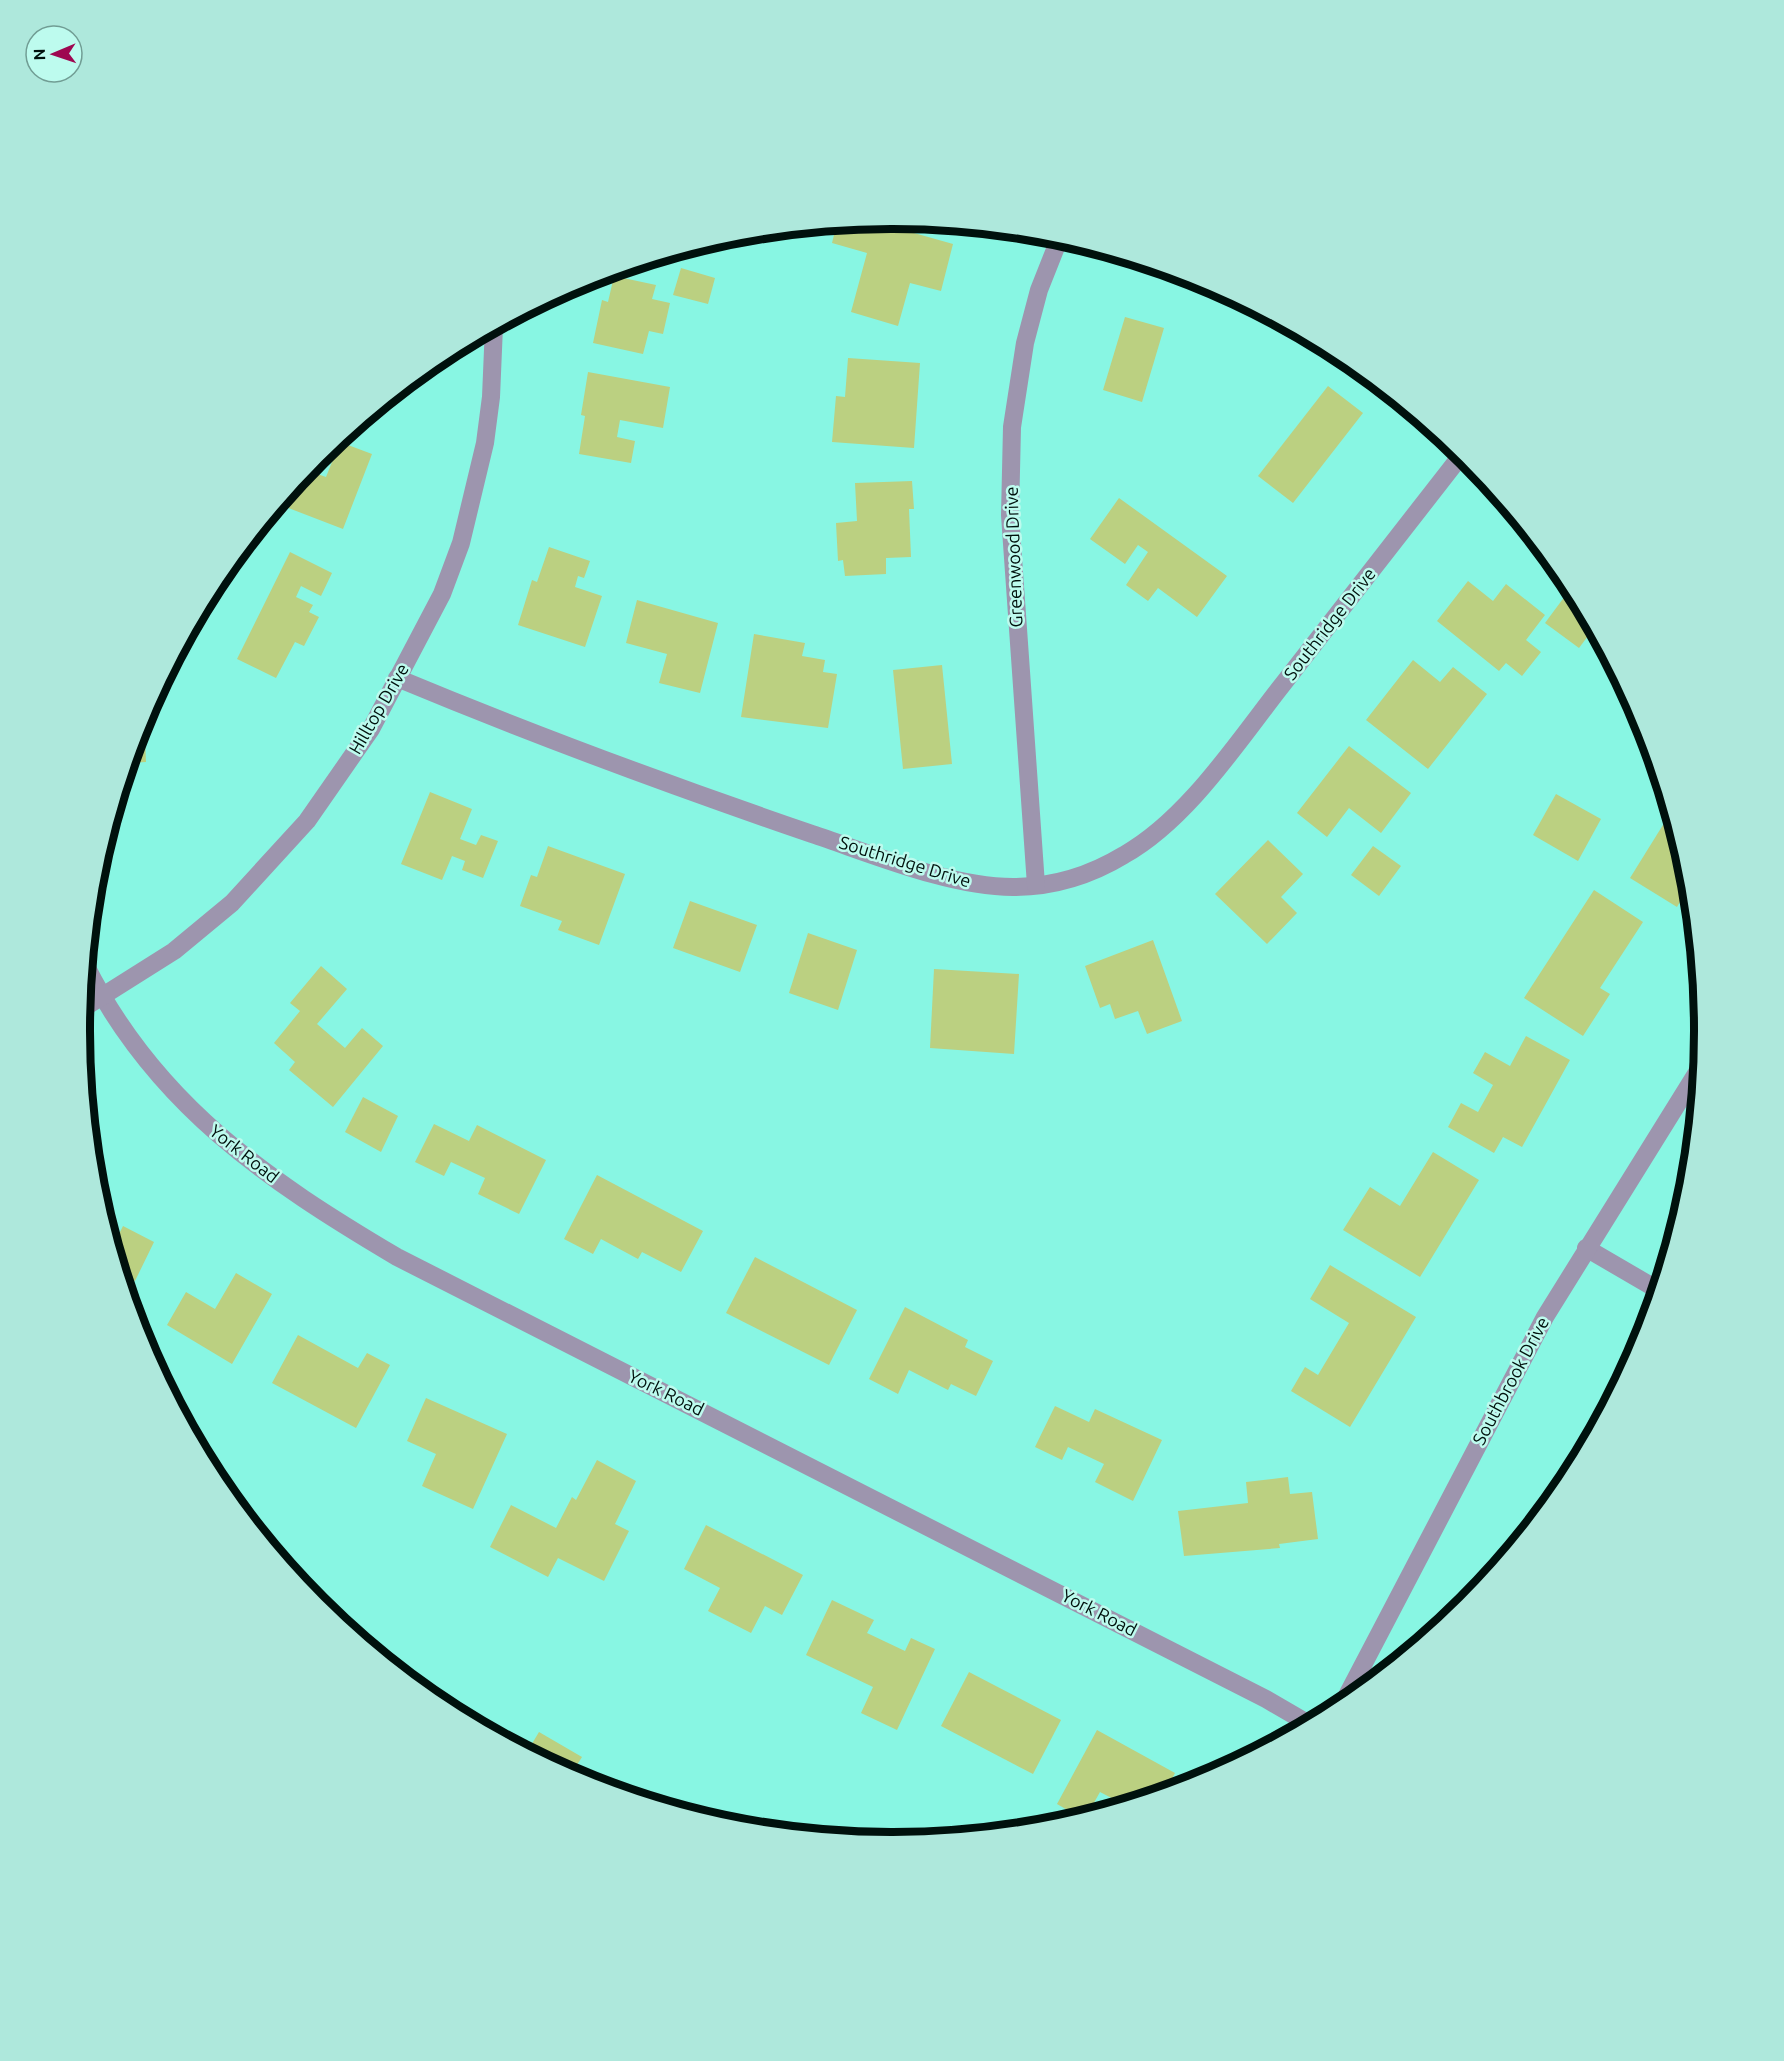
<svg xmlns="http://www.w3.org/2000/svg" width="1784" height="2061" viewBox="0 0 1784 2061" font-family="Ubuntu,sans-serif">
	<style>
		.building { fill: #bbd081 }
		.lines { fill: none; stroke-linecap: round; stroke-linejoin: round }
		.minor { stroke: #9d95ae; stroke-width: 18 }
		.labels { text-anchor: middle; stroke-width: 5; stroke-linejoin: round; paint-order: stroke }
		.street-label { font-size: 18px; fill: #00110d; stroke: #bdfbee }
		.rim { fill: none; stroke: #00110d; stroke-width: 8 }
	</style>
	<rect width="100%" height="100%" fill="#88f6e3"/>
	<g class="building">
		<path d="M868 220 953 244 941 291 910 283 898 326 851 312 867 253 832 243 837 223Z"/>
		<path d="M681 268 715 278 708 304 673 295Z"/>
		<path d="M614 276 656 285 652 299 670 303 663 334 649 331 643 354 593 343 602 300 608 302Z"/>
		<path d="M1125 317 1164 328 1142 402 1103 390Z"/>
		<path d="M848 358 920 363 914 448 832 442 836 396 845 397Z"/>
		<path d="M588 372 670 387 663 428 620 420 617 437 635 441 631 463 579 454 585 416 581 415Z"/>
		<path d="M1328 386 1363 413 1293 503 1258 476Z"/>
		<path d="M340 442 372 454 343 529 278 504 306 470 326 477Z"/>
		<path d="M912 481 914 509H909L911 557 886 558V574L845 576 843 560 838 561 836 523 857 521 855 483Z"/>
		<path d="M1119 498 1227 576 1197 617 1158 588 1148 601 1126 585 1148 552 1138 545 1125 564 1090 539Z"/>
		<path d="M549 547 590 561 584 578 578 576 575 587 602 596 585 647 518 625 532 580 537 582Z"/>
		<path d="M290 552 332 573 321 596 301 586 296 597 313 605 309 612 319 617 304 646 295 642 276 678 237 659Z"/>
		<path d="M1468 581 1493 601 1506 584 1545 615 1526 640 1541 652 1522 676 1506 663 1499 671 1437 621Z"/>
		<path d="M1568 592 1578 600 1594 628 1579 648 1545 623Z"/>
		<path d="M637 600 718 623 700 693 659 683 667 654 626 643Z"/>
		<path d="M754 634 805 643 802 656 825 660 823 672 837 674 828 728 741 717Z"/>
		<path d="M1413 660 1440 682 1453 667 1487 694 1428 769 1366 720Z"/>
		<path d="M942 665 952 764 903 769 893 670Z"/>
		<path d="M144 715 146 762 128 763 141 719Z"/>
		<path d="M1349 746 1411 793 1381 833 1349 808 1327 837 1297 813Z"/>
		<path d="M430 792 472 809 460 839 476 845 481 835 498 841 483 878 462 870 465 861 452 856 442 880 401 864Z"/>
		<path d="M1556 794 1601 819 1578 861 1533 835Z"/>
		<path d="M1671 812 1689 872 1690 885 1677 907 1630 878Z"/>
		<path d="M1268 840 1303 874 1281 897 1297 913 1267 944 1215 894Z"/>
		<path d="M548 846 625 874 599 945 558 930 562 921 520 906 531 875 537 877Z"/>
		<path d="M1373 846 1401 866 1379 896 1351 875Z"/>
		<path d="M1594 890 1643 922 1600 988 1610 994 1583 1036 1524 998Z"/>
		<path d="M690 901 757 925 740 972 673 948Z"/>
		<path d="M808 933 857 950 838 1010 789 993Z"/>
		<path d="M1153 940 1182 1021 1147 1034 1138 1011 1115 1019 1110 1004 1100 1008 1085 966Z"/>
		<path d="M321 966 347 989 317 1024 345 1048 362 1028 383 1046 333 1107 289 1070 295 1062 274 1043 300 1011 290 1003Z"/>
		<path d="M934 969 1019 974 1014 1054 930 1048Z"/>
		<path d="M1526 1036 1570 1060 1522 1147 1503 1137 1494 1153 1448 1127 1461 1103 1478 1112 1493 1085 1473 1073 1485 1052 1510 1066Z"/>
		<path d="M363 1097 398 1116 381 1152 345 1132Z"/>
		<path d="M434 1124 469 1141 477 1125 546 1160 519 1214 478 1194 485 1178 451 1162 444 1176 415 1162Z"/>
		<path d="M1433 1152 1479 1180 1420 1277 1343 1230 1370 1187 1400 1206Z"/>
		<path d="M597 1175 703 1231 681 1272 642 1252 638 1259 601 1239 593 1254 564 1239Z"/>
		<path d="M123 1226 154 1242 135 1281 121 1274 109 1233 117 1238Z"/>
		<path d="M755 1257 857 1310 829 1365 726 1313Z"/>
		<path d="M1330 1265 1416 1317 1350 1427 1291 1391 1305 1367 1318 1375 1349 1323 1310 1299Z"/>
		<path d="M236 1273 272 1294 232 1364 167 1325 186 1292 215 1309Z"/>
		<path d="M905 1307 968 1340 965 1347 993 1361 976 1396 951 1384 948 1390 909 1370 898 1394 869 1379Z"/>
		<path d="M298 1335 358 1368 367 1353 390 1365 356 1428 272 1383Z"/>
		<path d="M426 1398 507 1434 473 1509 422 1486 436 1454 407 1441Z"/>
		<path d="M1055 1406 1089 1422 1095 1409 1162 1440 1133 1501 1095 1482 1104 1464 1068 1447 1062 1460 1035 1447Z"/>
		<path d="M597 1460 636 1481 615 1524 629 1531 604 1581 558 1558 548 1577 490 1547 511 1505 556 1528 572 1497 576 1500Z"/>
		<path d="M1288 1477 1290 1494 1312 1492 1318 1539 1279 1544 1280 1548 1184 1556 1178 1511 1248 1503 1246 1482Z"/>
		<path d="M706 1525 803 1575 782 1615 765 1606 751 1633 708 1611 720 1588 684 1569Z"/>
		<path d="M832 1600 874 1620 867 1633 905 1651 911 1638 935 1649 897 1730 861 1713 873 1687 806 1655Z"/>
		<path d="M969 1672 1061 1720 1033 1774 941 1726Z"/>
		<path d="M1097 1730 1175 1773 1165 1793 1115 1808 1119 1802 1100 1792 1086 1817 1081 1818 1057 1804Z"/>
		<path d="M539 1732 582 1757 570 1776 527 1752Z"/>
	</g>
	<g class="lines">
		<g class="minor">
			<path d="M397 678C534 735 672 786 812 834 872 854 950 887 1013 887 1052 887 1091 875 1124 855 1188 819 1238 741 1283 684 1343 607 1403 530 1463 453"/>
			<path d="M1036 885 1010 515 1012 427 1025 343 1039 290 1060 237"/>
			<path d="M86 966C156 1105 267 1180 397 1257L1266 1699 1309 1724"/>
			<path d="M82 1009 174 951 232 903 307 821 371 729 442 594 461 543 485 443 491 397 494 326"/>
			<path d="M1586 1248 1658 1290"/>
			<path d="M1341 1707 1545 1317 1701 1066"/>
		</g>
	</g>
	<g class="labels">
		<g class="street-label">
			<text transform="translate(1014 557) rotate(-92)" y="6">Greenwood Drive</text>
			<text transform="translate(1330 624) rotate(-52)" y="6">Southridge Drive</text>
			<text transform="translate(379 709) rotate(-60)" y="6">Hilltop Drive</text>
			<text transform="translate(905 862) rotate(17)" y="6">Southridge Drive</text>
			<text transform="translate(244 1154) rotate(38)" y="6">York Road</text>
			<text transform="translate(1511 1381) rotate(-62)" y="6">Southbrook Drive</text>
			<text transform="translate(666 1393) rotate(26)" y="6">York Road</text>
			<text transform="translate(1099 1613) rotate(27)" y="6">York Road</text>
		</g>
	</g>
	<path d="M0 0H1784V2061H0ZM891 229H893A801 801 0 0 1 1694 1030V1031A801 801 0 0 1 893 1832H891A801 801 0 0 1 90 1031V1030A801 801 0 0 1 891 229Z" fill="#aee8dc" fill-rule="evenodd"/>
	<path class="rim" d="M891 229H893A801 801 0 0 1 1694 1030V1031A801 801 0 0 1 893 1832H891A801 801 0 0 1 90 1031V1030A801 801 0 0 1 891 229Z"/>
	<g transform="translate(54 54) rotate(268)"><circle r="28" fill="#bdfbee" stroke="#719d94" stroke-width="1.5"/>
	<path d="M0-4.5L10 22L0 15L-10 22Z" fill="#9e0851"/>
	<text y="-9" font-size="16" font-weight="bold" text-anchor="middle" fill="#00110d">N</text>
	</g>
</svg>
